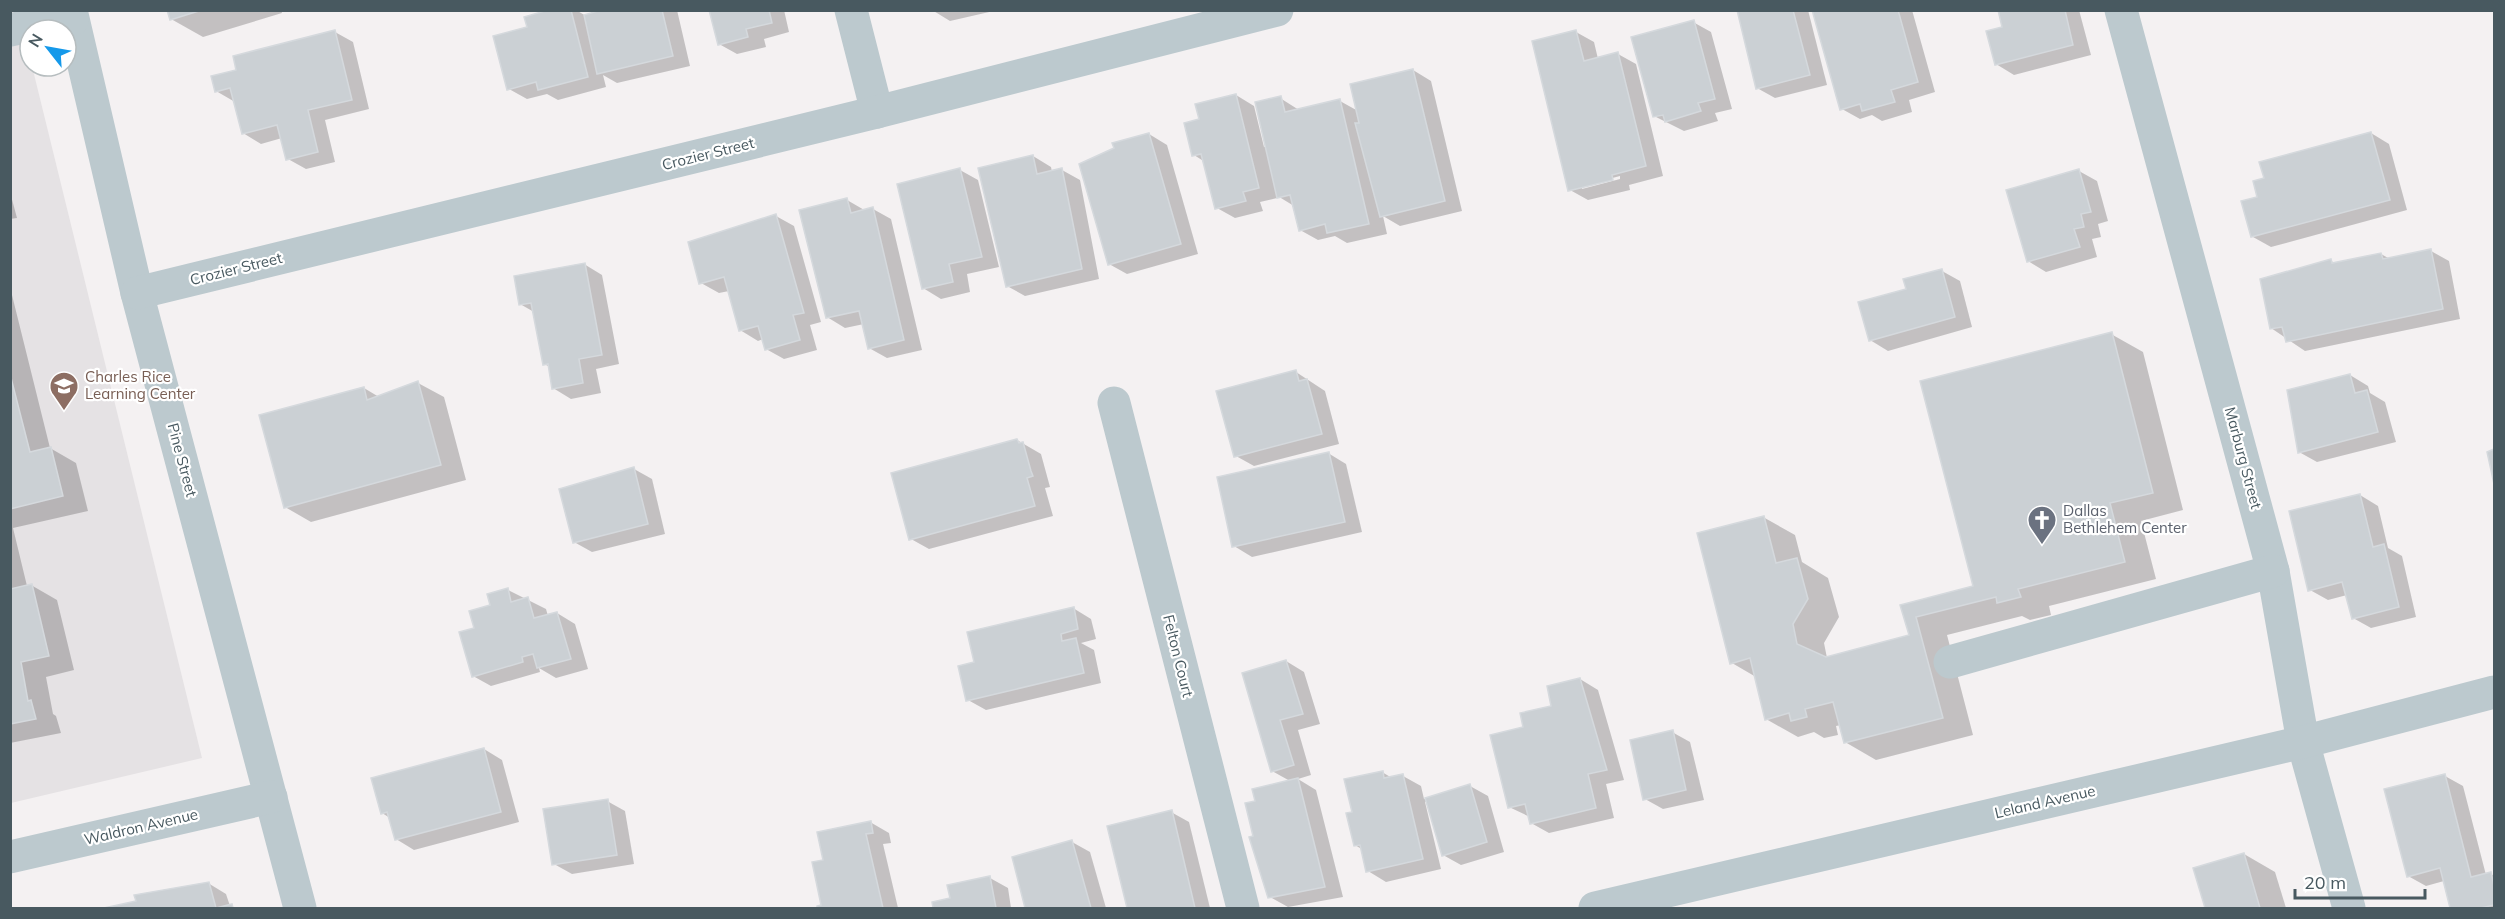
<svg xmlns="http://www.w3.org/2000/svg" width="2505" height="919" viewBox="0 0 2505 919" font-family="Mulish,sans-serif">
	<style>
		.education { fill: #e5e2e4 }
		.shadow { fill: #0003; fill-rule: evenodd }
		.building { fill: #cbd0d4; stroke: #d5d9dd; stroke-width: 1.5 }
		.lines { fill: none; stroke-linecap: round; stroke-linejoin: round }
		.minor { stroke: #bcc9ce; stroke-width: 33 }
		.labels { text-anchor: middle; stroke-width: 4.5; stroke-linejoin: round; paint-order: stroke }
		.street-label { font-size: 15px; fill: #485960; stroke: #fff }
		.education-label { font-size: 15px; fill: #785e54; stroke: #fff; text-anchor: start }
		.worship-label { font-size: 15px; fill: #5b616d; stroke: #fff; text-anchor: start }
	</style>
	<rect width="100%" height="100%" fill="#f4f1f2"/>
	<path class="education" d="M10 11H19L30 57V66H32L202 758 11 803Z"/>
	<g class="shadow">
		<path d="M169 10H281L282 13 203 37 171 19Z"/>
		<path d="M554 10H576L586 16 608 10H677L690 66 617 83 603 75 606 87 558 100 547 94 527 99 509 89 528 28Z"/>
		<path d="M711 10H784L789 32 764 39 766 47 737 54 719 44Z"/>
		<path d="M932 10H998L950 21Z"/>
		<path d="M1738 10H1808L1827 85 1775 98 1757 88Z"/>
		<path d="M1814 10H1912L1935 92 1909 100 1912 112 1882 121 1872 115 1860 119 1842 109Z"/>
		<path d="M2000 10H2079L2091 55 2014 75 1996 64 2003 28Z"/>
		<path d="M1693 22 1711 32 1732 109 1715 113 1718 121 1684 131 1654 116Z"/>
		<path d="M335 32 353 42 369 109 325 120 335 162 306 169 288 159 282 138 261 144 243 133 235 102 216 91Z"/>
		<path d="M1576 32 1594 42 1598 59 1618 54 1636 64 1663 176 1629 185 1630 190 1588 200 1570 190ZM1620 176V179L1582 189V186Z"/>
		<path d="M1413 70 1431 81 1462 211 1400 226 1383 216 1387 234 1347 243 1335 236 1318 240 1300 230 1294 206 1276 195 1277 198 1260 202 1263 211 1235 218 1217 208 1205 162 1194 155 1201 120 1236 95 1254 106 1264 147 1267 146 1280 98 1299 110 1340 101 1358 111Z"/>
		<path d="M2371 133 2389 144 2407 210 2271 247 2253 237 2259 198 2266 179Z"/>
		<path d="M1149 134 1167 145 1198 254 1127 274 1109 264Z"/>
		<path d="M1033 156 1051 167 1052 172 1062 170 1080 180 1099 279 1025 296 1007 286Z"/>
		<path d="M960 170 978 180 999 267 967 274 970 292 941 299 923 288Z"/>
		<path d="M2079 171 2097 181 2108 221 2098 224 2101 237 2092 239 2097 257 2046 272 2028 261Z"/>
		<path d="M10 192 17 218 10 219Z"/>
		<path d="M847 200 866 211 873 209 891 219 922 350 887 358 869 348 864 324 845 328 827 317Z"/>
		<path d="M776 216 794 226 821 322 810 325 817 350 784 359 766 349 763 339 758 341 740 330 729 291 719 293 701 283Z"/>
		<path d="M2431 251 2449 261 2460 319 2305 351 2271 328 2331 261 2337 264 2381 254 2390 259Z"/>
		<path d="M584 264 602 275 619 364 596 369 601 393 571 399 553 388 550 367 544 364 534 312 520 304Z"/>
		<path d="M1942 271 1960 281 1972 327 1888 351 1870 340 1908 290Z"/>
		<path d="M10 287 50 448 76 463 88 511 13 528 27 586 31 585 57 600 74 670 46 677 53 714 56 716 61 733 10 743Z"/>
		<path d="M2111 334 2143 352 2183 510 2141 521 2156 579 2049 606 2051 615 2030 620 2022 616 1947 635 1973 735 1876 760 1845 742 1841 725 1836 726 1838 735 1824 738 1814 732 1798 737 1766 719 1756 677 1732 663 1763 517 1795 535 1802 562 1828 578 1839 617 1824 643 1827 658 1910 637 1902 606 1975 587Z"/>
		<path d="M1296 372 1325 391 1339 444 1254 466 1236 456Z"/>
		<path d="M2350 375 2368 386 2370 393 2385 402 2396 442 2317 462 2299 452Z"/>
		<path d="M418 383 444 397 466 480 311 522 285 507 364 388 379 397Z"/>
		<path d="M1017 440 1041 454 1050 487 1045 488 1053 516 929 549 911 539Z"/>
		<path d="M1328 453 1346 464 1362 532 1252 557 1234 546Z"/>
		<path d="M634 469 652 479 665 534 592 552 574 542Z"/>
		<path d="M2360 495 2378 506 2388 548 2402 556 2416 617 2371 628 2353 618 2347 595 2328 600 2310 590Z"/>
		<path d="M508 590 546 609 548 616 557 613 575 624 588 669 556 678 539 668 540 672 491 686 473 676 476 629 492 606Z"/>
		<path d="M1073 608 1091 619 1096 639 1081 643 1094 650 1101 683 986 710 968 700 976 663Z"/>
		<path d="M1286 661 1304 672 1320 724 1298 730 1311 775 1298 779 1316 790 1343 897 1288 907 1270 897 1255 837 1257 802 1290 781 1272 771Z"/>
		<path d="M1580 679 1598 690 1624 780 1606 784 1614 818 1549 833 1531 823 1530 817 1509 807 1525 728 1553 707Z"/>
		<path d="M1672 732 1690 742 1704 800 1663 809 1645 799Z"/>
		<path d="M484 749 502 760 519 822 414 850 396 839 390 818 382 813Z"/>
		<path d="M1382 772 1392 778 1403 776 1421 786 1424 799 1470 786 1488 796 1504 852 1461 865 1443 855 1427 801 1425 802 1441 869 1386 882 1368 871 1363 850 1355 845 1354 813Z"/>
		<path d="M2445 776 2463 786 2486 875 2491 874 2494 876V908H2451L2444 881 2426 886 2408 876Z"/>
		<path d="M607 801 625 811 634 864 572 874 554 864Z"/>
		<path d="M1171 812 1189 822 1210 908H1129L1109 827Z"/>
		<path d="M870 822 889 833 891 843 883 844 898 908H819L823 906 824 861Z"/>
		<path d="M1072 842 1090 852 1106 908H1027L1014 858Z"/>
		<path d="M2244 854 2275 872 2286 908H2206L2195 869Z"/>
		<path d="M990 878 1008 888 1011 908H934L933 903 952 899Z"/>
		<path d="M208 883 226 894 230 906 237 908H111Z"/>
	</g>
	<g class="building">
		<path d="M167 10H202L170 20Z"/>
		<path d="M548 10H571L588 77 538 90 536 82 507 90 493 36 527 27 524 17Z"/>
		<path d="M601 10H662L673 56 597 74 584 15Z"/>
		<path d="M709 10H769L772 23 746 29 748 37 718 45Z"/>
		<path d="M1737 10H1793L1810 75 1756 89Z"/>
		<path d="M1812 10H1898L1918 82 1891 90 1895 102 1862 111 1860 104 1840 110Z"/>
		<path d="M1998 10H2065L2073 45 1995 65 1986 31 2002 27Z"/>
		<path d="M1694 20 1715 99 1698 103 1701 111 1665 122 1663 115 1653 117 1631 37Z"/>
		<path d="M335 30 352 100 308 110 318 152 286 160 277 125 242 134 230 88 215 92 211 76 236 70 233 56Z"/>
		<path d="M1576 30 1584 61 1618 52 1646 166 1612 175 1613 180 1568 191 1532 41Z"/>
		<path d="M1413 69 1445 201 1380 217 1355 123H1359L1350 84Z"/>
		<path d="M1236 94 1259 188 1243 192 1246 201 1215 209 1201 154 1192 156 1184 123 1199 119 1195 104Z"/>
		<path d="M1281 96 1285 112 1340 99 1369 224 1327 233 1325 224 1299 231 1290 195 1277 198 1255 102Z"/>
		<path d="M2371 132 2390 200 2251 237 2241 201 2257 197 2253 181 2264 178 2259 162Z"/>
		<path d="M1149 133 1181 244 1108 265 1079 164 1114 148 1112 143Z"/>
		<path d="M1033 155 1037 174 1062 168 1082 269 1006 287 978 168Z"/>
		<path d="M960 168 982 257 949 264 953 282 922 289 897 184Z"/>
		<path d="M2079 169 2091 212 2081 214 2084 227 2074 229 2080 247 2027 262 2006 190Z"/>
		<path d="M847 198 851 213 873 207 904 340 868 349 859 311 826 318 799 210Z"/>
		<path d="M776 214 804 313 793 315 800 340 765 350 758 326 739 331 724 277 699 284 688 242Z"/>
		<path d="M2431 249 2443 309 2286 342 2282 327 2270 329 2260 279 2331 259 2332 263 2381 253 2383 259Z"/>
		<path d="M585 263 602 355 579 359 583 383 552 389 548 364 543 365 531 303 519 305 514 276Z"/>
		<path d="M1942 269 1955 317 1869 341 1858 302 1906 289 1903 279Z"/>
		<path d="M2112 332 2153 493 2110 503 2125 562 2018 589 2021 597 1997 603 1996 597 1916 617 1943 718 1844 743 1833 702 1805 709 1807 717 1791 721 1789 713 1765 720 1750 658 1730 664 1697 533 1764 516 1776 563 1797 558 1808 599 1793 624 1797 644 1826 657 1909 635 1900 605 1973 586 1920 381Z"/>
		<path d="M1296 370 1299 381 1307 379 1322 434 1234 457 1216 391Z"/>
		<path d="M10 374 30 452 51 447 63 496 10 509Z"/>
		<path d="M2350 374 2355 393 2367 390 2378 432 2298 453 2287 390Z"/>
		<path d="M418 381 441 465 284 508 259 415 364 387 367 400Z"/>
		<path d="M1017 439 1019 443 1023 442 1031 471 1033 476 1027 478 1035 506 909 540 891 473Z"/>
		<path d="M2494 449V484L2487 452Z"/>
		<path d="M1329 452 1345 522 1232 547 1217 477Z"/>
		<path d="M634 467 648 524 573 543 559 489Z"/>
		<path d="M2360 494 2373 547 2384 544 2399 607 2352 619 2342 582 2308 591 2289 511Z"/>
		<path d="M32 584 49 656 21 662 28 701 31 700 36 719 10 724V589Z"/>
		<path d="M508 588 511 602 528 597 534 618 557 612 571 659 537 668 533 654 522 657 523 662 472 677 459 632 474 628 469 611 490 605 487 594Z"/>
		<path d="M1074 607 1078 629 1061 634 1062 641 1076 638 1084 673 966 701 958 666 974 662 967 632Z"/>
		<path d="M1286 660 1303 714 1280 720 1294 765 1271 772 1242 673Z"/>
		<path d="M1580 678 1607 770 1588 774 1596 808 1530 824 1525 804 1508 808 1490 735 1523 727 1520 713 1551 706 1547 686Z"/>
		<path d="M1673 730 1686 790 1643 800 1630 740Z"/>
		<path d="M484 748 501 812 395 840 387 812 381 814 371 778Z"/>
		<path d="M1383 771 1384 778 1403 774 1423 859 1366 872 1360 845 1354 846 1346 813 1352 812 1344 779Z"/>
		<path d="M2445 774 2471 877 2491 872 2494 886V905L2481 908H2450L2440 868 2407 877 2384 789Z"/>
		<path d="M1298 778 1325 887 1268 898 1249 837 1253 836 1245 803 1255 801 1252 789Z"/>
		<path d="M1470 784 1487 842 1442 856 1425 798Z"/>
		<path d="M608 799 617 855 552 865 543 809Z"/>
		<path d="M1172 810 1195 908H1127L1107 826Z"/>
		<path d="M871 821 873 833 866 834 883 908H817V906L821 905 812 862 823 860 817 832Z"/>
		<path d="M1072 840 1091 908H1025L1012 857Z"/>
		<path d="M2244 853 2260 908H2205L2193 868Z"/>
		<path d="M990 876 996 908H933L932 902 950 898 947 885Z"/>
		<path d="M209 882 216 908 232 904 233 908H104L136 901 134 895Z"/>
	</g>
	<g class="lines">
		<g class="minor">
			<path d="M71 10 137 293 300 908"/>
			<path d="M851 10 877 112"/>
			<path d="M2121 10 2273 571 2303 742 2349 908"/>
			<path d="M10 30 47 22 72 20"/>
			<path d="M137 293 877 112 1277 10"/>
			<path d="M1114 403 1243 908"/>
			<path d="M1950 662 2273 571"/>
			<path d="M10 857 271 797"/>
			<path d="M1595 908 2303 742 2494 692"/>
		</g>
	</g>
	<defs>
		<g id="school-pin" transform="scale(1.5)"><path d="M0 17L-7.5 6A9.5 9.5 0 1 1 7.5 6Z" fill="#8d6e63" stroke="#fff"/><path d="M0-5L7-2L0 1L-7-2ZM-4 1L0 2.5L4 1V4Q0 6-4 4Z" fill="#fff"/></g>
		<g id="church-pin" transform="scale(1.5)"><path d="M0 17L-7.5 6A9.5 9.5 0 1 1 7.5 6Z" fill="#6b7280" stroke="#fff"/><path d="M-1.2-6h2.4v3.5h3.3v2.4h-3.3V6h-2.4V-.1h-3.3v-2.4h3.3Z" fill="#fff"/></g>
	</defs>
	<g fill-rule="evenodd">
		<use href="#school-pin" x="64" y="386"/>
		<use href="#church-pin" x="2042" y="520"/>
	</g>
	<g class="labels">
		<g class="street-label">
			<text transform="translate(708 154) rotate(-14)" y="5">Crozier Street</text>
			<text transform="translate(236 269) rotate(-14)" y="5">Crozier Street</text>
			<text transform="translate(2243 458) rotate(75)" y="5">Marburg Street</text>
			<text transform="translate(182 460) rotate(75)" y="5">Pine Street</text>
			<text transform="translate(1178 656) rotate(76)" y="5">Felton Court</text>
			<text transform="translate(2045 802) rotate(-13)" y="5">Leland Avenue</text>
			<text transform="translate(141 827) rotate(-13)" y="5">Waldron Avenue</text>
		</g>
		<g class="education-label">
			<text x="85" y="382">Charles Rice<tspan x="85" dy="17">Learning Center</tspan></text>
		</g>
		<g class="worship-label">
			<text x="2063" y="516">Dallas<tspan x="2063" dy="17">Bethlehem Center</tspan></text>
		</g>
	</g>
	<rect width="2505" height="919" fill="none" stroke="#485960" stroke-width="24"/>
	<g transform="translate(48 48) rotate(301)"><circle r="28" fill="#ffffff" stroke="#b6bdbf" stroke-width="1.5"/>
	<path d="M0-4.5L10 22L0 15L-10 22Z" fill="#1599ea"/>
	<text y="-9" font-size="16" font-weight="bold" text-anchor="middle" fill="#485960">N</text>
	</g>
	<path d="M2295 889v9h130v-9" fill="none" stroke="#485960" stroke-width="3"/>
	<text x="2304" y="889" font-size="18" fill="#485960" stroke="#ffffff" stroke-width="4.5" paint-order="stroke">20 m</text>
</svg>
